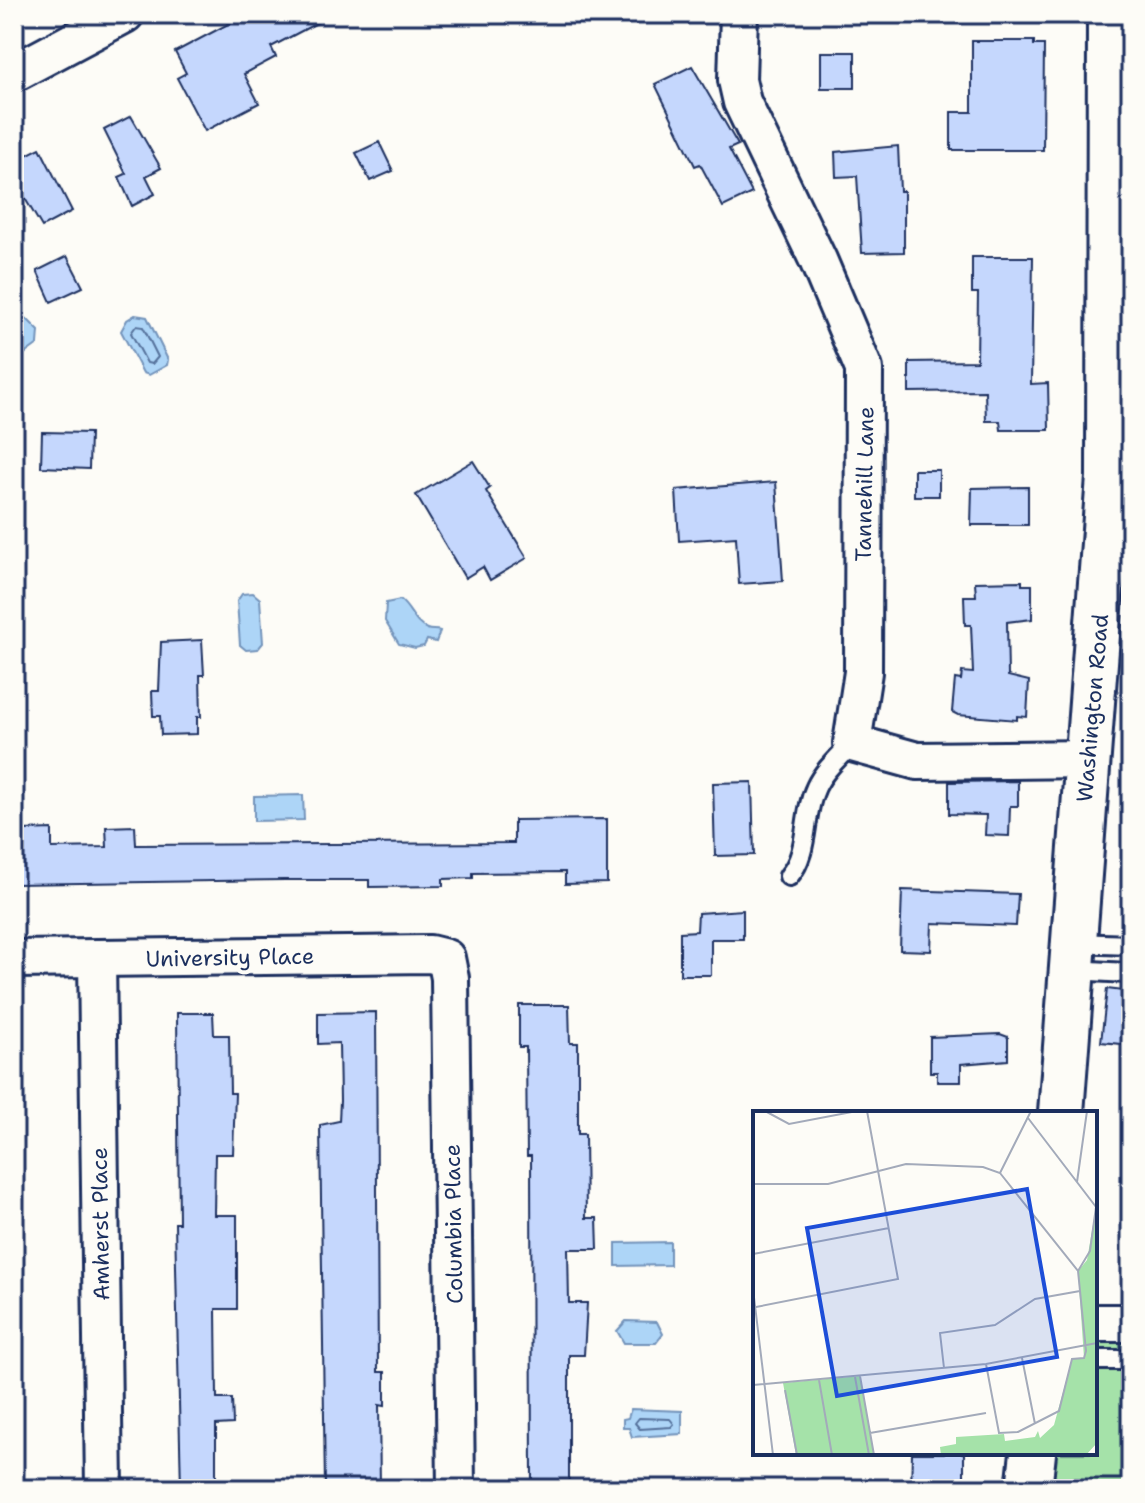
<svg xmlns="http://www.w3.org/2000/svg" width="1145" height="1503" viewBox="0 0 1145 1503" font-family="'Shantell Sans',sans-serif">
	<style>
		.green { fill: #a5e2a9; stroke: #608884; stroke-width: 2 }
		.water { fill: #add5f7; stroke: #7393ba; stroke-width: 2 }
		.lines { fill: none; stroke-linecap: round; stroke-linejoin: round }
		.shore { stroke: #55719b; stroke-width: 2 }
		.building { fill: #c5d7fd; stroke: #1b2f5e; stroke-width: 2 }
		.service-casing { stroke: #1b2f5e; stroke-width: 24 }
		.minor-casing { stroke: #1b2f5e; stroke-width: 42 }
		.primary-casing { stroke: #1b2f5e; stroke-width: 50 }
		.service { stroke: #fdfcf7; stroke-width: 18 }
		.minor { stroke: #fdfcf7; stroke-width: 36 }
		.primary { stroke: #fdfcf7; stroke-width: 44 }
		.labels { text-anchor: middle; stroke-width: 8; stroke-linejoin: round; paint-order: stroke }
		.street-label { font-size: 22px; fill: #1b2f5e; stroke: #fdfcf7 }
		.inset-road { fill: none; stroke: #a3aaba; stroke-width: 2 }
		.view { fill: #1d4ed8; fill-opacity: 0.15; stroke: #1d4ed8; stroke-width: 4 }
		.inset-edge { fill: none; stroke: #1b2f5e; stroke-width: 4 }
	</style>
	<rect width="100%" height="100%" fill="#fdfcf7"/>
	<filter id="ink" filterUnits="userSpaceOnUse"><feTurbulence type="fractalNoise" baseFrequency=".0125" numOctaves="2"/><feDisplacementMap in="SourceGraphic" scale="16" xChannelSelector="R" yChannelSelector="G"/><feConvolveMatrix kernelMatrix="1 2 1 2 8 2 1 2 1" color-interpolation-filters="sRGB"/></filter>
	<g filter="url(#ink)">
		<path class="green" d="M1095 1323H1131V1489H1029L1033 1453H1095Z"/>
		<g class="water">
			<path d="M135 315 147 317 168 360 167 365 149 375 143 373 121 331 127 320Z"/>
			<path d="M14 318H26L39 331 38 344 23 355 14 354Z"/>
			<path d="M253 593 260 599 263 643 258 649 246 650 240 645 237 601 242 594Z"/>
			<path d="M400 600C411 608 414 624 427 629 431 631 435 629 440 631L436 642 427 640 424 646 415 648 399 644 385 621 386 603Z"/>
			<path d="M303 795 304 820 254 821V796Z"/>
			<path d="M670 1242V1265L616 1266V1243Z"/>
			<path d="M626 1321 657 1322 663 1334 656 1343H624L617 1331Z"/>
			<path d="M631 1409 682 1411V1434L632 1437 629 1428H623V1419L628 1418Z"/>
		</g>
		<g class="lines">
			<g class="shore">
				<path d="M136 326 143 327 158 357 152 364 147 363 131 333Z"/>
				<path d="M639 1418 670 1419 674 1424 671 1427 640 1429 635 1423Z"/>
			</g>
		</g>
		<g class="building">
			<path d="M247 14H334L271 47 276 57 244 74 259 103 205 131 177 78 186 73 175 52Z"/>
			<path d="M972 41H1034V45H1044L1043 150H951V112H972Z"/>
			<rect x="821" y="52" width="34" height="36"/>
			<path d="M692 66 738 145 729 149 752 193 723 207 700 164 695 166 655 84Z"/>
			<path d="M131 116 161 168 146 176 155 194 132 206 119 177 126 174 104 130Z"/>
			<path d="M379 142 393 171 370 181 356 153Z"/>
			<path d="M898 146 900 191H904V252L862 253 857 176 836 177 835 152Z"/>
			<path d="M40 148 72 211 42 227 14 180V161Z"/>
			<path d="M67 256 83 287 51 302 37 271Z"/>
			<path d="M972 257H1033L1031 384 1048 383 1049 430H1001L1000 421H986L985 391 909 392V362L977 361 978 293H972Z"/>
			<path d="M42 432 90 433 89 469 41 467Z"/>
			<path d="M473 461 490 488 486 491 527 558 490 580 483 567 465 578 416 495Z"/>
			<rect x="914" y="470" width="25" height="26"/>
			<path d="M776 482 783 581 739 584 736 537 679 541 676 490Z"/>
			<path d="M1028 487V525H971L972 488Z"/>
			<path d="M1022 581V585H1032V619L1007 622 1008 676 1029 681 1027 717 1017 716V720L958 715 952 712 955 679 961 680 962 672 973 673 971 625H965L964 596H976L975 582Z"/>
			<path d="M202 640 204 675H200L201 717H197V734L161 735 160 716H153L152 691H159L161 642Z"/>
			<path d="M1018 781V806H1010L1009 836 985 835 986 815 949 814V782Z"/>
			<path d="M752 782 754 855 715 856 713 783Z"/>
			<path d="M607 819V883L565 884V872L473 873V878L443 879V886L369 887V880H285L14 884V848H24L23 830 52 829V848L107 847 106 827 135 826 136 845 514 843V820Z"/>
			<path d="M902 890 1018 894 1016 926 932 923 931 951 900 950Z"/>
			<path d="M743 910V939H711V975H680V932L697 931 698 913Z"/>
			<path d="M1107 989 1131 992V1045L1101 1042Z"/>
			<path d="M519 1005H569L570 1043H578V1134H585L586 1218H597L598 1249H568L569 1303H587L584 1355H569V1489H532L531 1156H527L526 1047H519Z"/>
			<path d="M376 1012 378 1372H385V1406L379 1405 380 1489H325L320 1125 339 1121 340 1101 339 1043 318 1044V1013Z"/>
			<path d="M177 1013H213L214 1035H229L230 1093H235L233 1154H215L214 1215H237V1309H216L217 1399H232L233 1424 216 1425V1489H181L175 1223H179Z"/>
			<path d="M1000 1034 1008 1037V1060L961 1064V1082H937V1072H930V1037Z"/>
			<path d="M912 1453H964V1489H911Z"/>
		</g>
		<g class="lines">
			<g class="service-casing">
				<g id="service">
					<path d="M789 876C810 851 802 816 816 787 824 770 839 757 852 743"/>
					<path d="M1074 943 1131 945"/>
					<path d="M1072 970 1128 973"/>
					<path d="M1095 1360H1131"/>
				</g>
			</g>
			<g class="minor-casing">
				<g id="minor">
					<path d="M739 14 737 80 742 102 818 260 864 369 863 672 852 743 917 761 1088 759"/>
					<path d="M14 73 125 14"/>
					<path d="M14 959 430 954 446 958 450 978 456 1489"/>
					<path d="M97 959 104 1489"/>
					<path d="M1095 1323H1131"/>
				</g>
			</g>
			<g class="primary-casing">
				<g id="primary">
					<path d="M1061 1113 1109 477 1110 14"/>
					<path d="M1029 1489 1033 1453"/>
				</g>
			</g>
			<use href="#service" class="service"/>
			<use href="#minor" class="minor"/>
			<use href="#primary" class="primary"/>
		</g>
	</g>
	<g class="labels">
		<g class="street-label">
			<text transform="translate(864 484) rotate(-89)" y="8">Tannehill Lane</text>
			<text transform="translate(1092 708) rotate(-85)" y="8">Washington Road</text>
			<text transform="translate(230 957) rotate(-1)" y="8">University Place</text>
			<text transform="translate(100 1224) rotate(-91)" y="8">Amherst Place</text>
			<text transform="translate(453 1224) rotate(-91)" y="8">Columbia Place</text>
		</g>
	</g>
	<g transform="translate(753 1111)">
		<rect width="344" height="344" fill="#fdfcf7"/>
		<path d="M344 90V332L333 344H188L187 336 203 333V326L251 323 252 330 282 326 285 320 287 327 301 314 319 248 331 247 325 160 334 149ZM107 265 121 344H43L30 272Z" fill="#a5e2a9"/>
		<path class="inset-road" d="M12 0 36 13 104 0M275 7 343 96 337 140 325 160M247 62 278 0M324 71 334 0M0 73H75L153 53 230 56 247 62 325 160 333 240 331 247 319 248 306 300 265 321 246 322 233 253M0 143 136 117M0 178 20 344M3 196 145 168 114 0M269 247 282 313M191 257 187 222 242 214 282 188 327 180M107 265 121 344M102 266 116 344M66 269 79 344M0 274 233 253 344 232M32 279 44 344M117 322 233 302"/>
		<path class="view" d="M274 78 304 246 84 285 54 117Z"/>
		<rect width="344" height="344" class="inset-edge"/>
	</g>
	<rect width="1145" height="1503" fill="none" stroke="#fdfcf7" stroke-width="48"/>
	<rect x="24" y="24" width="1097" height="1455" fill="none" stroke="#1b2f5e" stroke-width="3" filter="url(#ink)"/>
</svg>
